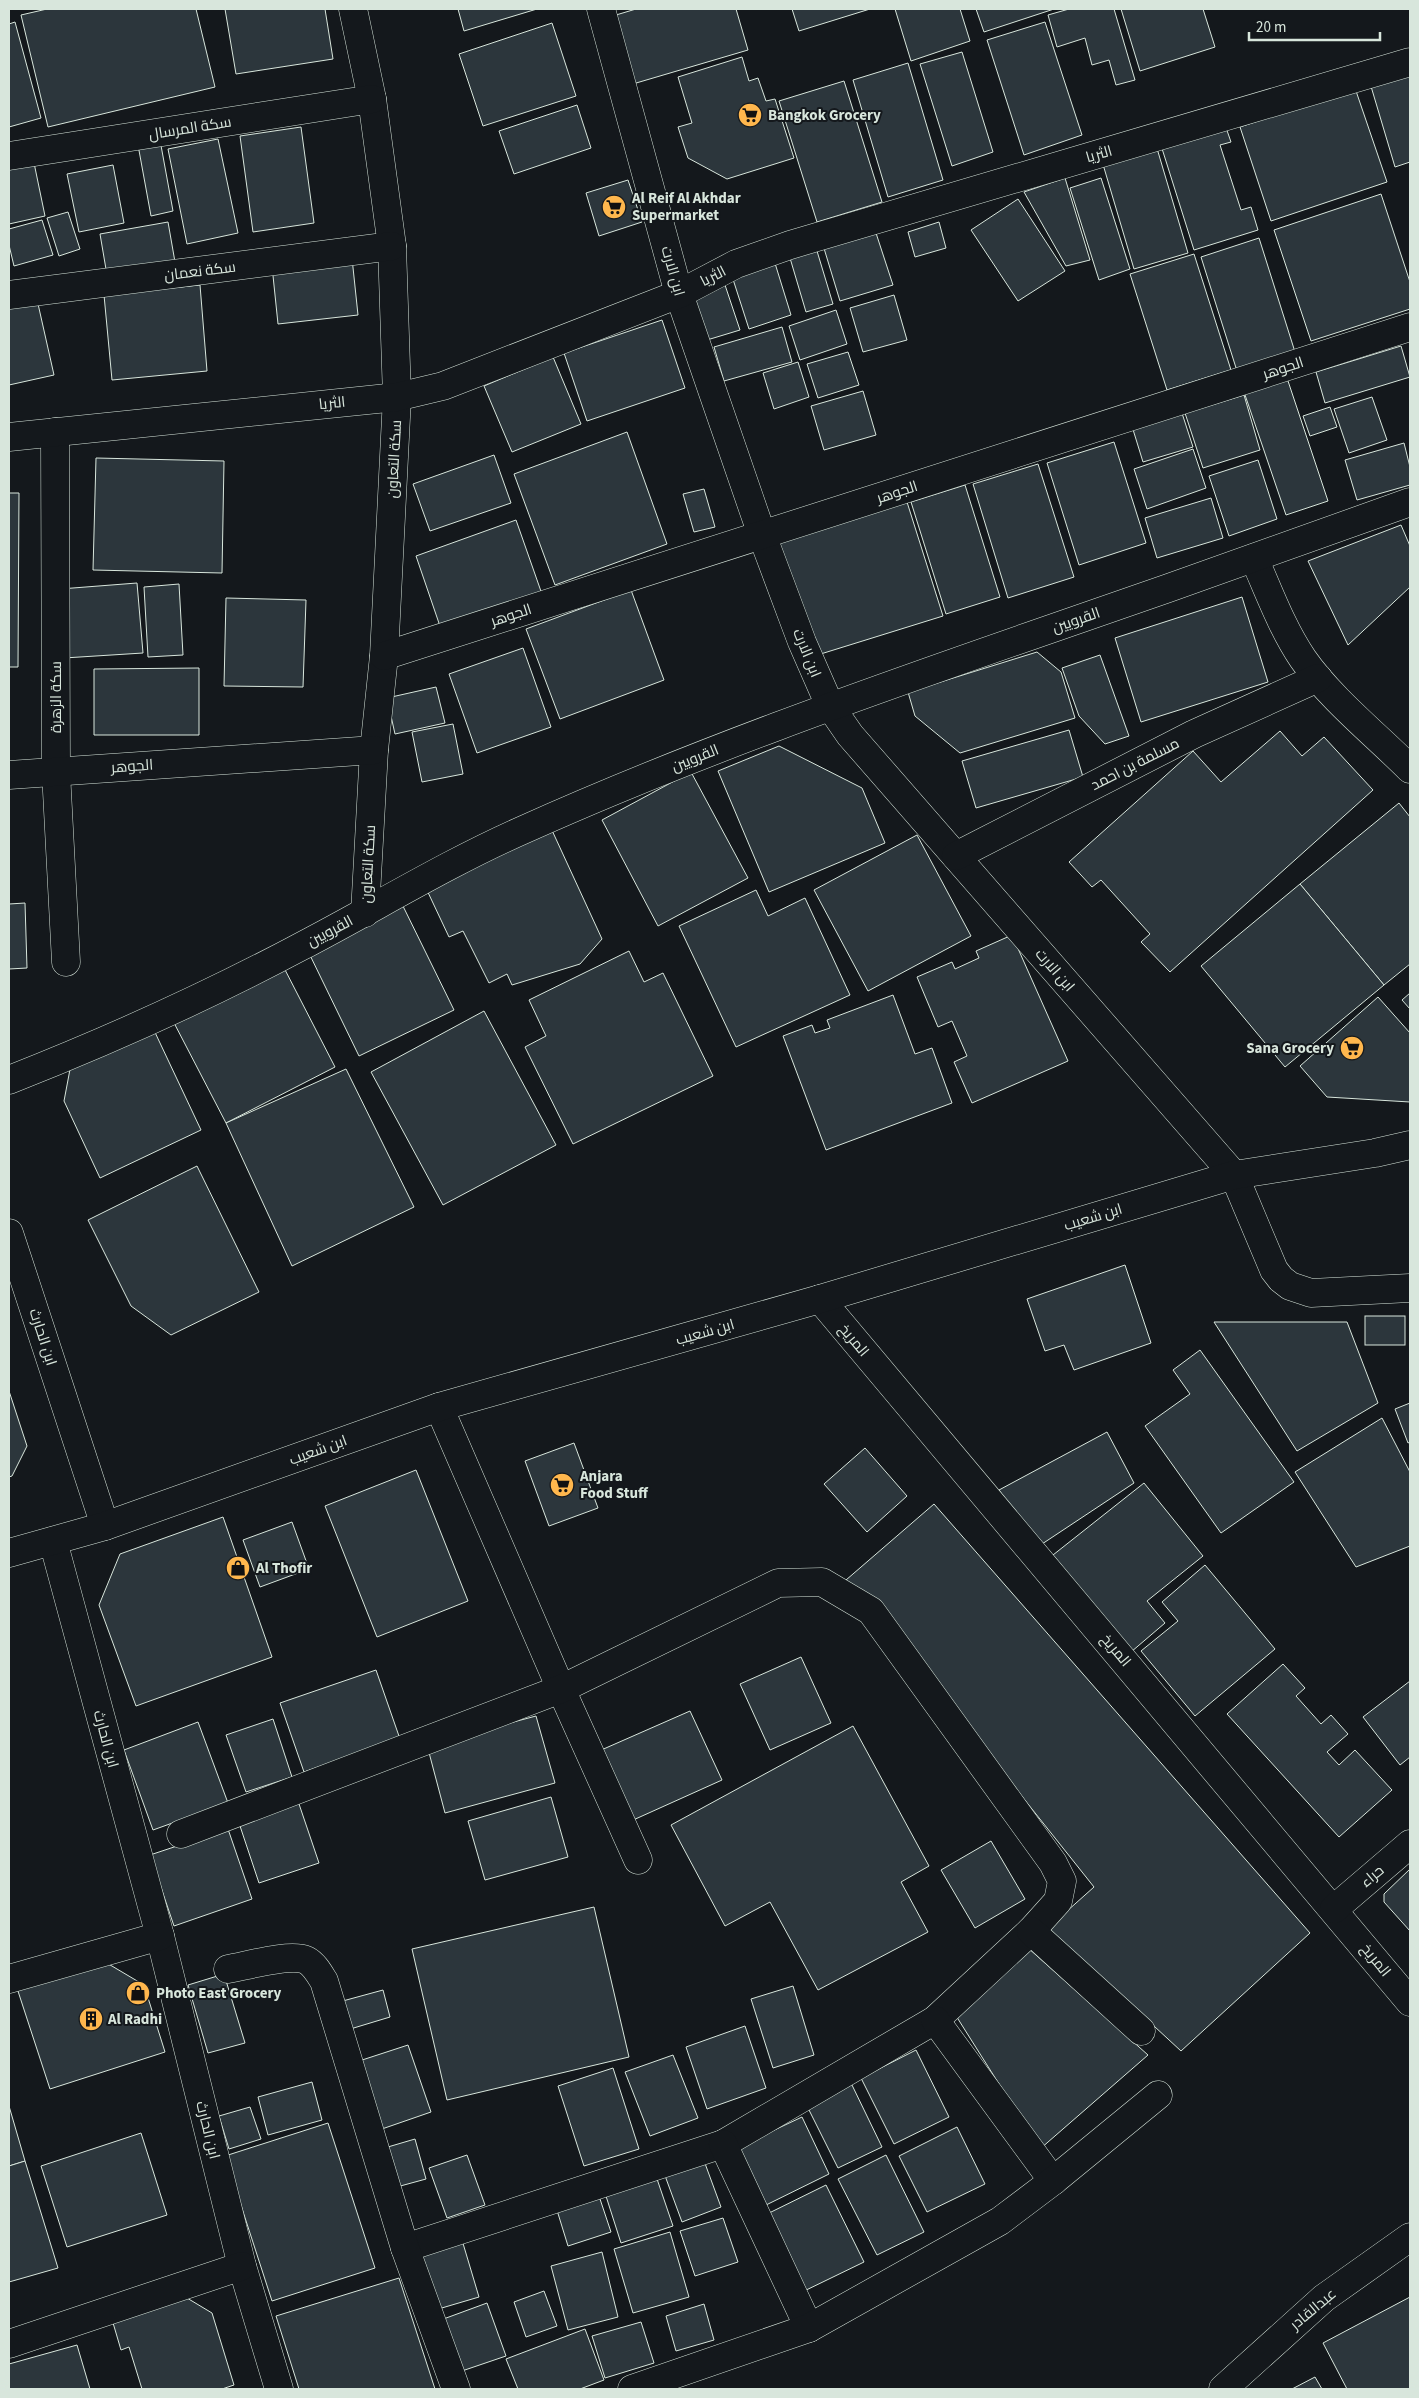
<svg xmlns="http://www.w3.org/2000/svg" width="1419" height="2398" viewBox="0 0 1419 2398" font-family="'Source Sans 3',Cairo,sans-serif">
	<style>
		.building { fill: #2c363c; stroke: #d8e6dc }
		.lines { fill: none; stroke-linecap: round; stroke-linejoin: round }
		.minor-casing { stroke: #d8e6dc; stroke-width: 29 }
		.minor { stroke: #14181c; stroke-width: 28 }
		.labels { text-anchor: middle; stroke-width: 4; stroke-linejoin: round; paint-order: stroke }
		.poi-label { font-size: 15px; font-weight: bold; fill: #d8e6dc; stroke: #14181c; text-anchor: start }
		.street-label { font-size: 15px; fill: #d8e6dc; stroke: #14181c }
	</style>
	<rect width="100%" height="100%" fill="#14181c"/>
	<g class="building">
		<path d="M47 9H196L215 87 48 127 21 15Z"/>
		<path d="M225 9H325L333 59 236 74Z"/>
		<path d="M458 9H537L464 31Z"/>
		<path d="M636 9H736L748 50 626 86 606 18Z"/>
		<path d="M792 9H870L799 31Z"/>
		<path d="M895 9H960L970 41 911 61Z"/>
		<path d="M976 9H1054L984 32Z"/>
		<path d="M1069 9H1114L1135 80 1116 85 1109 60 1092 65 1085 38 1057 47 1048 15Z"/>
		<path d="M1121 9H1203L1215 47 1140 71Z"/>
		<path d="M15 22 41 118 9 127V24Z"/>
		<path d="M1045 22 1082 135 1024 155 987 40Z"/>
		<path d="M552 23 576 96 483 126 459 54Z"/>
		<path d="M962 52 993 152 952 166 920 64Z"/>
		<path d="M742 57 749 81 758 78 766 101 775 99 794 158 727 179 688 158 678 127 692 123 678 77Z"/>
		<path d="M908 63 943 180 888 197 853 80Z"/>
		<path d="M1410 71V162L1395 167 1370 83Z"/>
		<path d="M844 81 882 202 817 222 779 101Z"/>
		<path d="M1355 88 1387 182 1271 221 1240 127Z"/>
		<path d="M577 105 591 148 514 174 499 131Z"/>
		<path d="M1223 119 1231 142 1220 145 1241 210 1251 207 1258 230 1194 250 1159 139Z"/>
		<path d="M301 127 314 223 253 232 240 136Z"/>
		<path d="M218 139 238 233 187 244 168 149Z"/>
		<path d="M160 140 173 211 151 216 138 145Z"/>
		<path d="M1156 145 1188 253 1134 269 1102 161Z"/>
		<path d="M33 158 45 216 9 224V163Z"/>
		<path d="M113 165 124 223 79 232 67 174Z"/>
		<path d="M1065 178 1090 260 1066 266 1024 192Z"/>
		<path d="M1101 178 1130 269 1099 280 1070 188Z"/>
		<path d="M628 180 642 222 599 236 586 193Z"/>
		<path d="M1381 194 1410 282V309L1311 341 1274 230Z"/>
		<path d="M1018 199 1065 271 1018 301 971 230Z"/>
		<path d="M68 212 80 249 59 256 47 218Z"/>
		<path d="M42 220 53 255 14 266 9 245V229Z"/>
		<path d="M168 222 175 262 107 275 100 234Z"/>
		<path d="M939 222 946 248 915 257 908 232Z"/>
		<path d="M875 230 893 285 840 301 823 245Z"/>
		<path d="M1259 238 1295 352 1237 371 1201 257Z"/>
		<path d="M817 251 833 304 806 312 790 258Z"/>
		<path d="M1194 254 1231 370 1167 390 1130 274Z"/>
		<path d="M352 258 358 315 278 324 272 266Z"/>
		<path d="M774 260 791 315 749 329 731 273Z"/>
		<path d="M723 279 740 330 707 340 691 289Z"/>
		<path d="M200 285 207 371 112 380 104 295Z"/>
		<path d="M36 295 54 375 9 385V301Z"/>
		<path d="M894 295 907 340 863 352 850 308Z"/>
		<path d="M836 310 847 344 800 360 789 326Z"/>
		<path d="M662 320 685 388 587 421 564 353Z"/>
		<path d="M782 327 792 362 724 381 714 347Z"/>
		<path d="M1401 346 1410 377 1325 403 1316 372Z"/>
		<path d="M848 352 859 385 818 398 807 364Z"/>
		<path d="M553 357 581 424 512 452 484 386Z"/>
		<path d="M798 362 809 397 774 409 763 373Z"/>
		<path d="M1286 375 1328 501 1286 515 1243 389Z"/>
		<path d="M863 391 876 435 824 450 811 406Z"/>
		<path d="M1244 395 1260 450 1203 468 1185 413Z"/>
		<path d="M1372 397 1387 440 1349 453 1334 409Z"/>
		<path d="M1180 407 1193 447 1143 462 1131 423Z"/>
		<path d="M1330 407 1337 427 1310 436 1303 416Z"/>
		<path d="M627 432 667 544 555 585 514 474Z"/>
		<path d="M1114 442 1146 543 1079 565 1047 463Z"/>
		<path d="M1404 443 1410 467V485L1357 500 1345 460Z"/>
		<path d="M1193 449 1206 488 1147 509 1134 469Z"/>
		<path d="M494 455 511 503 430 531 413 484Z"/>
		<path d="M96 458 224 461 222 573 93 570Z"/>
		<path d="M1258 460 1277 519 1229 536 1209 476Z"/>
		<path d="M1038 464 1074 577 1008 598 973 484Z"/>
		<path d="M965 485 1000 597 946 614 911 502Z"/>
		<path d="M704 489 715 527 694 532 683 494Z"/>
		<path d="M9 493H19L18 667H9Z"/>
		<path d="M1211 498 1223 538 1157 558 1145 518Z"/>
		<path d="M907 502 943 616 811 657 775 544Z"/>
		<path d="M516 520 543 597 442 632 416 556Z"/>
		<path d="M1401 525 1410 546V587L1348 645 1308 561Z"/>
		<path d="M137 583 143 653 64 658 60 589Z"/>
		<path d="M179 584 183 655 148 657 144 587Z"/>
		<path d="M631 590 664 680 560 719 526 629Z"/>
		<path d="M1242 597 1268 682 1141 722 1115 638Z"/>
		<path d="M226 598 306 600 303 687 224 686Z"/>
		<path d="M523 648 551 727 477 753 449 674Z"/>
		<path d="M1037 652 1061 672 1075 718 960 753 915 716 908 692Z"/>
		<path d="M1100 655 1129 736 1105 744 1079 716 1062 668Z"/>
		<path d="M199 668V735H94V669Z"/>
		<path d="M436 687 445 723 395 734 387 698Z"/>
		<path d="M453 724 463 774 422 782 412 732Z"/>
		<path d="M1069 730 1083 777 976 808 962 761Z"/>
		<path d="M1280 731 1302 756 1324 737 1373 790 1170 972 1141 942 1150 934 1101 880 1092 887 1069 862 1193 751 1221 782Z"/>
		<path d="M779 746 862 788 885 843 769 892 718 771Z"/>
		<path d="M691 772 748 878 658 926 602 820Z"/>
		<path d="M1399 803 1410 817V964L1384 985 1300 884Z"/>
		<path d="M550 826 602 939 580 964 512 985 507 974 489 983 463 931 449 937 425 886Z"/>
		<path d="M917 835 971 936 868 991 814 890Z"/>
		<path d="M1300 884 1384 985 1285 1067 1201 966Z"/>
		<path d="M756 890 768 916 805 898 850 995 736 1047 679 926Z"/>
		<path d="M400 900 454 1010 359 1056 306 947Z"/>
		<path d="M25 903 27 968 9 969V904Z"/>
		<path d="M1012 935 1068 1061 972 1103 954 1062 967 1056 952 1021 938 1027 917 977 952 962 955 969 979 958 976 951Z"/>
		<path d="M629 951 644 982 663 973 713 1076 573 1144 525 1047 546 1036 529 1000Z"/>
		<path d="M281 962 335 1067 226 1123 172 1019Z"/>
		<path d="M1410 993V1009L1402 1000Z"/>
		<path d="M893 995 915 1054 932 1048 952 1103 826 1150 783 1036 812 1025 815 1033 830 1028 827 1020Z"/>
		<path d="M1378 997 1410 1033V1102L1327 1097 1300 1066Z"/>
		<path d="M484 1011 556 1145 443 1205 371 1072Z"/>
		<path d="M152 1026 201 1130 100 1178 64 1101 71 1064Z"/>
		<path d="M346 1069 414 1207 292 1266 226 1123Z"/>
		<path d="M197 1166 259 1292 171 1335 131 1306 88 1220Z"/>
		<path d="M1125 1265 1151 1343 1074 1370 1064 1345 1045 1351 1027 1299Z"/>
		<rect x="1365" y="1316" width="40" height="29"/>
		<path d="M1214 1322H1347L1378 1403 1297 1451Z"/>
		<path d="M1200 1350 1294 1482 1221 1533 1145 1426 1190 1394 1173 1370Z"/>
		<path d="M9 1391 27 1446 12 1476 9 1477Z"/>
		<path d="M1410 1403V1442L1408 1443 1395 1409Z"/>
		<path d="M1382 1418 1410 1472V1546L1356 1567 1295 1472Z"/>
		<path d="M1107 1432 1134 1483 1039 1546 999 1490Z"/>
		<path d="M574 1443 598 1508 549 1526 525 1461Z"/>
		<path d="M865 1448 907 1496 867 1532 824 1484Z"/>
		<path d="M416 1470 468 1601 377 1637 325 1506Z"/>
		<path d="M1144 1483 1203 1556 1147 1601 1165 1623 1131 1652 1053 1555Z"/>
		<path d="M934 1504 1310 1933 1181 2051 1048 1928 1094 1887 880 1618 846 1580Z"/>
		<path d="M223 1517 272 1657 136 1706 99 1605 120 1554Z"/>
		<path d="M292 1522 309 1569 260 1587 243 1540Z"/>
		<path d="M1205 1565 1275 1649 1195 1716 1141 1651 1178 1621 1162 1602Z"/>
		<path d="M801 1657 831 1723 770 1750 740 1684Z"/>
		<path d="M1283 1664 1305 1688 1296 1696 1321 1724 1331 1715 1348 1734 1327 1752 1339 1765 1355 1750 1392 1790 1339 1837 1227 1714Z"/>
		<path d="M376 1670 400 1739 304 1772 280 1703Z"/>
		<path d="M1410 1681V1757L1400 1765 1363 1717Z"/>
		<path d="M690 1711 722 1780 631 1821 599 1751Z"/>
		<path d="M536 1716 555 1783 445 1813 427 1745Z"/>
		<path d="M273 1719 292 1777 246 1792 226 1735Z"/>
		<path d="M198 1722 228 1803 153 1830 124 1750Z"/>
		<path d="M853 1726 929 1866 901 1882 928 1932 818 1990 770 1902 725 1926 671 1825Z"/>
		<path d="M551 1797 568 1857 485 1880 468 1821Z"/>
		<path d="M298 1801 319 1863 259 1883 238 1820Z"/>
		<path d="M228 1829 252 1899 174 1926 150 1855Z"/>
		<path d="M991 1841 1025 1899 975 1928 941 1870Z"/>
		<path d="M1410 1869V1931L1384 1902V1894Z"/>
		<path d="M594 1907 629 2057 447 2100 412 1949Z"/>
		<path d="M1027 1947 1148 2055 1040 2149 953 2011Z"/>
		<path d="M95 1956 144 1985 165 2052 50 2089 15 1982Z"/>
		<path d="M224 1974 245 2043 208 2053 188 1985Z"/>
		<path d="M793 1986 814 2055 773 2068 751 1999Z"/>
		<path d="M383 1990 390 2017 347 2030 339 2002Z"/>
		<path d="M745 2026 766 2088 707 2109 686 2047Z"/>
		<path d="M408 2045 431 2112 379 2130 356 2062Z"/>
		<path d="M916 2050 949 2117 894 2144 861 2078Z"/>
		<path d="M673 2055 698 2118 650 2136 625 2072Z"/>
		<path d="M613 2068 639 2149 584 2166 558 2086Z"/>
		<path d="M312 2082 322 2120 268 2135 258 2097Z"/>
		<path d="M851 2083 882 2147 838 2168 806 2104Z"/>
		<path d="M9 2106 25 2161 9 2166Z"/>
		<path d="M250 2107 261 2139 229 2149 219 2116Z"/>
		<path d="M802 2117 829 2174 762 2207 734 2149Z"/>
		<path d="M328 2123 375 2268 272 2301 225 2156Z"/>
		<path d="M957 2127 985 2184 927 2212 899 2156Z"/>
		<path d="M141 2133 167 2215 67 2247 41 2166Z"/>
		<path d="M415 2139 426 2179 393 2188 381 2149Z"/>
		<path d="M467 2155 485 2205 447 2218 429 2168Z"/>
		<path d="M886 2155 924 2232 877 2255 838 2179Z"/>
		<path d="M703 2158 721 2207 682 2222 664 2173Z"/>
		<path d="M25 2161 58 2268 9 2282V2166Z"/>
		<path d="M656 2176 673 2226 621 2243 605 2193Z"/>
		<path d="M826 2185 864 2262 798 2294 761 2217Z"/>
		<path d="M598 2193 611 2232 568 2246 556 2207Z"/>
		<path d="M723 2218 738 2262 695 2276 680 2231Z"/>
		<path d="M670 2232 689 2297 633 2313 614 2249Z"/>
		<path d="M462 2240 479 2297 435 2310 418 2254Z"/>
		<path d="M602 2252 618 2317 568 2330 551 2266Z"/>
		<path d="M399 2278 435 2389H299L276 2316Z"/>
		<path d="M544 2291 557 2326 526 2337 514 2302Z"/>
		<path d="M182 2295 212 2313 234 2385 222 2389H142L129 2347 121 2350 111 2316Z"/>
		<path d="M1410 2297V2389H1347L1323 2343Z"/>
		<path d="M487 2303 506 2356 456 2373 438 2321Z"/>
		<path d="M704 2304 714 2340 676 2351 666 2316Z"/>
		<path d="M641 2322 654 2363 605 2378 592 2336Z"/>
		<path d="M585 2329 604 2380 580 2389H518L506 2359Z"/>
		<path d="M77 2345 90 2389H9V2364Z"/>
		<path d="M1315 2377 1322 2389H1292Z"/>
	</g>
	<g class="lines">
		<g class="minor-casing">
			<g id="minor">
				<path d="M353 9 372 99 392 246 397 397 384 656 374 750 365 913"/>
				<path d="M601 9 679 294 762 535 802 642 830 706 850 735 1234 1175 1274 1270 1281 1279 1290 1286 1311 1293 1410 1288"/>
				<path d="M9 156 372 99"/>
				<path d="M9 295 392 246"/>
				<path d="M55 432 56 772 66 962"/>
				<path d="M9 437 397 397 443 386 679 294 736 264 790 245 1410 62"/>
				<path d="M1254 558C1269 592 1282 628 1303 659 1330 698 1376 735 1410 769"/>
				<path d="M384 656 1410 327"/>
				<path d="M9 775 374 750"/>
				<path d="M956 856 1194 734 1318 678"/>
				<path d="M9 1080C108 1041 206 997 300 947 375 908 446 864 523 830 690 755 863 694 1036 634 1161 591 1286 547 1410 502"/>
				<path d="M9 1233 105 1526"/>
				<path d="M820 1299 1410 2002"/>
				<path d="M439 1407 561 1689 638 1860"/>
				<path d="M53 1541 160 1936 242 2266 279 2389"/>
				<path d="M9 1553 105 1526 439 1407 820 1299 1234 1175 1375 1153 1410 1145"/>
				<path d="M181 1834 561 1689 778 1583 822 1582 871 1611 1053 1863 1062 1881 1058 1901 1031 1931 935 2020 723 2144 405 2248"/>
				<path d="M1334 1909 1410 1844"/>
				<path d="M1031 1931 1141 2031"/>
				<path d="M228 1969C246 1966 290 1953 306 1960 314 1964 319 1973 324 1981L405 2248 456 2389"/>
				<path d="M9 1979 160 1936"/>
				<path d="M935 2020 1053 2181"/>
				<path d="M723 2144 809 2328"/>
				<path d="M9 2344 242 2266"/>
				<path d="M632 2389 809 2328 1000 2221 1053 2181 1158 2095"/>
				<path d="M1223 2389 1324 2298 1410 2237"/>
			</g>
		</g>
		<use href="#minor" class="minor"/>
	</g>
	<defs>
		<g id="supermarket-disc" transform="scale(1.25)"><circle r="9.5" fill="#ffb74d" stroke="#14181c"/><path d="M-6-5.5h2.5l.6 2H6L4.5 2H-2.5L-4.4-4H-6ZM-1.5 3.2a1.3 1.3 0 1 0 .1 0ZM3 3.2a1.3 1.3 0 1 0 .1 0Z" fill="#111"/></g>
		<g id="shop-disc" transform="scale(1.25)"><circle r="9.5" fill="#ffb74d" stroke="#14181c"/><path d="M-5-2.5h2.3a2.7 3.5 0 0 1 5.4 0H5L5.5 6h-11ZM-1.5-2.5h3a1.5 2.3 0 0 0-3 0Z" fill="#111"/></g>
		<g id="building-disc" transform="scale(1.25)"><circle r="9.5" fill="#ffb74d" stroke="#14181c"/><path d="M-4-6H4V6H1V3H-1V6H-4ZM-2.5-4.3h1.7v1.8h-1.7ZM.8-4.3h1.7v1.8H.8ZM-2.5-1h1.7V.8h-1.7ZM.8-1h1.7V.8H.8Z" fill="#111"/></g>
	</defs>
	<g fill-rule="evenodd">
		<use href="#supermarket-disc" x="750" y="115"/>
		<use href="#supermarket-disc" x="614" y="207"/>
		<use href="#supermarket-disc" x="1352" y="1048"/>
		<use href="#supermarket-disc" x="562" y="1485"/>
		<use href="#shop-disc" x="238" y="1568"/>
		<use href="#shop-disc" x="138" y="1993"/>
		<use href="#building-disc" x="91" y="2019"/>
	</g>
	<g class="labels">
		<g class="poi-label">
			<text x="768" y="120">Bangkok Grocery</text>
			<text x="632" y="203">Al Reif Al Akhdar<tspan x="632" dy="17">Supermarket</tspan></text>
			<text x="1334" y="1053" text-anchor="end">Sana Grocery</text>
			<text x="580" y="1481">Anjara<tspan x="580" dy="17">Food Stuff</tspan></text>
			<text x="256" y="1573">Al Thofir</text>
			<text x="156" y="1998">Photo East Grocery</text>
			<text x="108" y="2024">Al Radhi</text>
		</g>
		<g class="street-label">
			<text transform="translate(190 128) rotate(-9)" y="5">سكة المرسال</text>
			<text transform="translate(1099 154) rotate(-16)" y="5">الثريا</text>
			<text transform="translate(200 271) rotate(-7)" y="5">سكة نعمان</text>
			<text transform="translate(673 271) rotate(74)" y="5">ابن الارت</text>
			<text transform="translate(713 276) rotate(-27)" y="5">الثريا</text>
			<text transform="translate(1283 368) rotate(-18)" y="5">الجوهر</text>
			<text transform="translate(332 403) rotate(-6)" y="5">الثريا</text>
			<text transform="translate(394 459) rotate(-87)" y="5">سكة التعاون</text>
			<text transform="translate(897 492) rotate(-18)" y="5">الجوهر</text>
			<text transform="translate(511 615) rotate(-18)" y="5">الجوهر</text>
			<text transform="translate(1076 620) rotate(-19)" y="5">القرويين</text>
			<text transform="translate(807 653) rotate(68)" y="5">ابن الارت</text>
			<text transform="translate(56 697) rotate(-90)" y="5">سكة الزهرة</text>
			<text transform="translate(695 758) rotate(-22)" y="5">القرويين</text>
			<text transform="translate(1135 764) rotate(-27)" y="5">مسلمة بن احمد</text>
			<text transform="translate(132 766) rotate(-4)" y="5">الجوهر</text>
			<text transform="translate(368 864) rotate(-87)" y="5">سكة التعاون</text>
			<text transform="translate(330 931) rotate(-28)" y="5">القرويين</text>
			<text transform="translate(1055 970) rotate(49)" y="5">ابن الارت</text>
			<text transform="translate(1093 1217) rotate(-17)" y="5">ابن شعيب</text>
			<text transform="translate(705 1332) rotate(-16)" y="5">ابن شعيب</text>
			<text transform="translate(43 1337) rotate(72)" y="5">ابن الحارث</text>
			<text transform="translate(854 1340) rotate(50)" y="5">المريخ</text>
			<text transform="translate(318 1450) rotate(-20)" y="5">ابن شعيب</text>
			<text transform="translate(1116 1650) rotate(50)" y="5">المريخ</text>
			<text transform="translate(106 1739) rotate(75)" y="5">ابن الحارث</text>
			<text transform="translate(1372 1876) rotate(-40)" y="5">حراء</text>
			<text transform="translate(1376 1960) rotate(51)" y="5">المريخ</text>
			<text transform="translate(208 2130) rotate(76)" y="5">ابن الحارث</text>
			<text transform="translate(1313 2309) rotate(-40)" y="5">عبدالقادر</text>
		</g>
	</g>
	<rect width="1419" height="2398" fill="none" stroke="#d8e6dc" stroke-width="20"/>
	<path d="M1249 32v8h131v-8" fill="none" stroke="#d8e6dc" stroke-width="2.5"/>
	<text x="1256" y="32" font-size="15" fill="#d8e6dc" stroke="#14181c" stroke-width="4" paint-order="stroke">20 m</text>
</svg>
